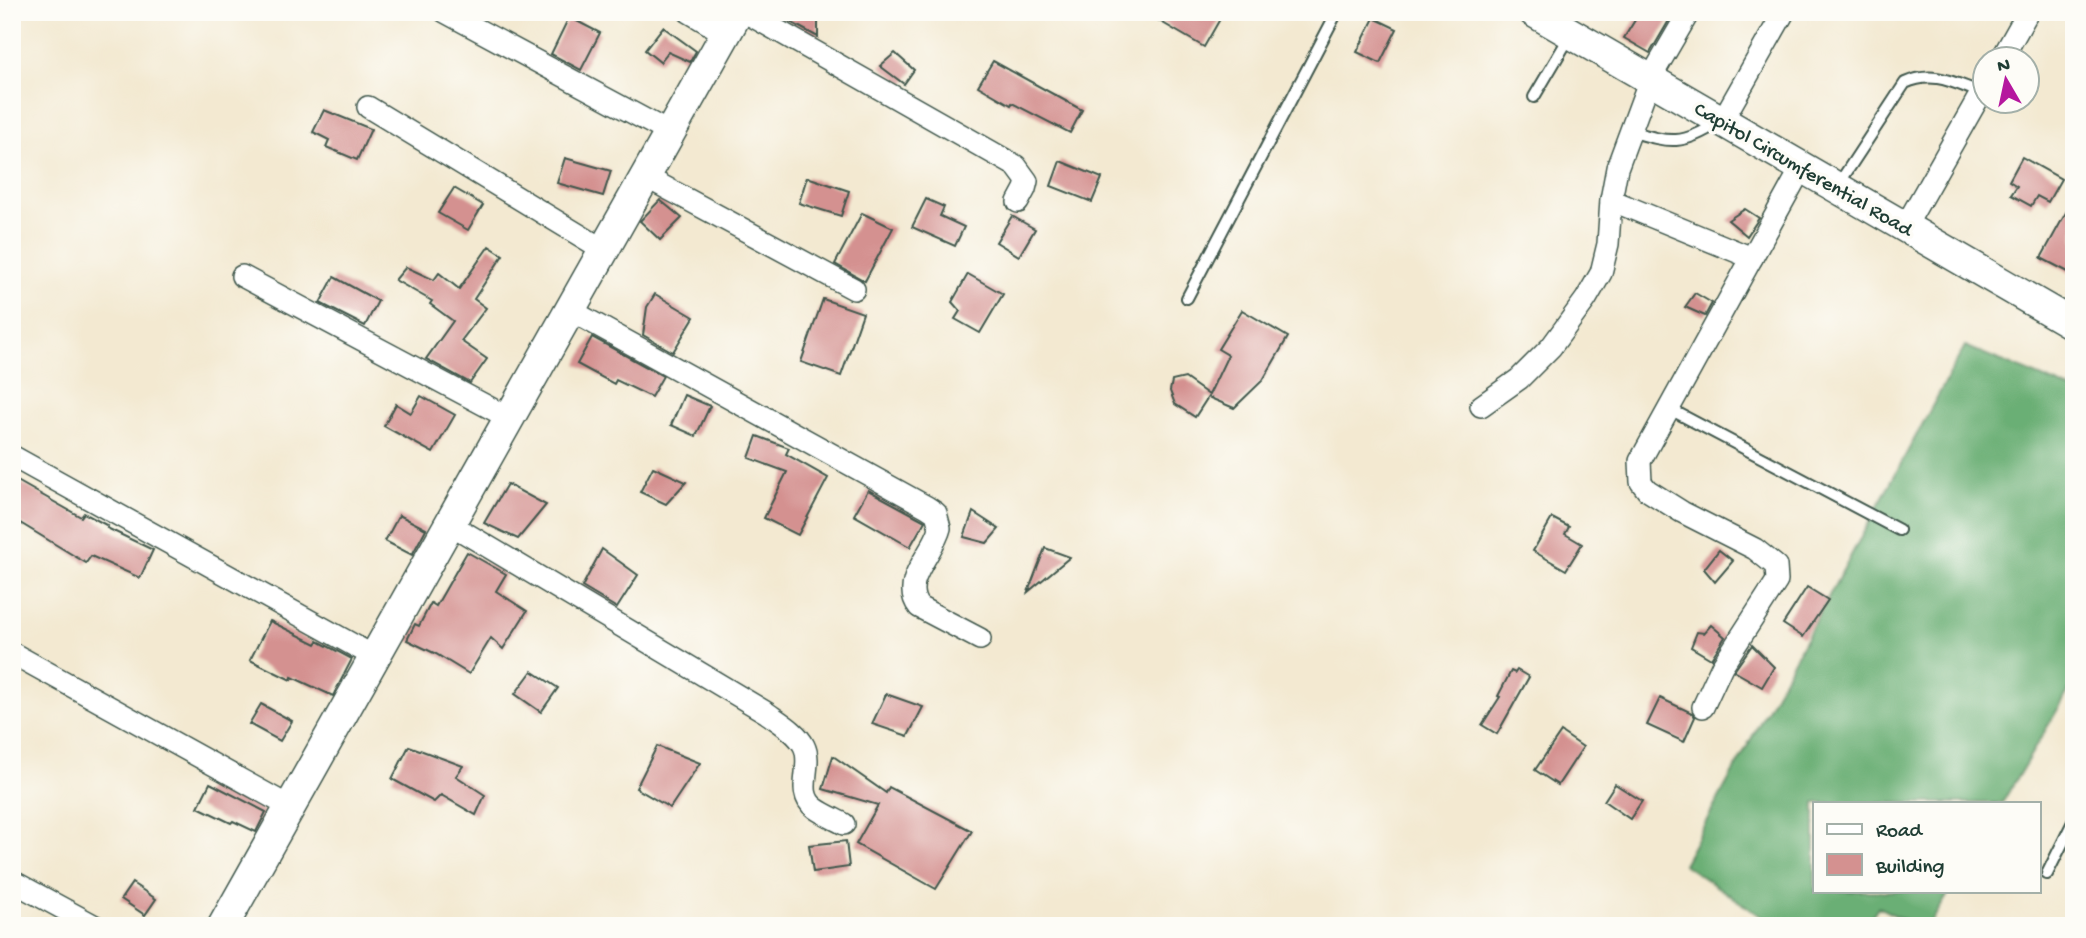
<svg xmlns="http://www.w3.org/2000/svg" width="2086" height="938" viewBox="0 0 2086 938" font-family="'Gochi Hand',sans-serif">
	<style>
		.forest { fill: #6aaf74; stroke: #447654; stroke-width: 2 }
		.building { fill: #d49190 }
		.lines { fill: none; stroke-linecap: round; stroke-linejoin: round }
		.lane-casing { stroke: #3f574c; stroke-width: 14 }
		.street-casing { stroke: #3f574c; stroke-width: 24 }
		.secondary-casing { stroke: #3f574c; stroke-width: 33 }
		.lane { stroke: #fff; stroke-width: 10 }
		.street { stroke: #fff; stroke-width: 21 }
		.secondary { stroke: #fff; stroke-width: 30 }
		.labels { text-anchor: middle; stroke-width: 7; stroke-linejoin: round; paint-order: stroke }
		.street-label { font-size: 21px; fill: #1f3d34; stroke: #fdfcf7 }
	</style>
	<rect width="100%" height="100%" fill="#fdfcf7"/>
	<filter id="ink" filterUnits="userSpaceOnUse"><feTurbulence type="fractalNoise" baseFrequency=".0143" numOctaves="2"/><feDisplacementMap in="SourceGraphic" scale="14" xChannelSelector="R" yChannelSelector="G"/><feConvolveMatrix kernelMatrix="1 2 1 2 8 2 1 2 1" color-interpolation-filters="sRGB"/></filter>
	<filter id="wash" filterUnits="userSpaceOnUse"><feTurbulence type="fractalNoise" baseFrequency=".00686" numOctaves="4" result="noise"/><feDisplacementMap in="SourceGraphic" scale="28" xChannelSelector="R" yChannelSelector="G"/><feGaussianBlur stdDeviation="1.57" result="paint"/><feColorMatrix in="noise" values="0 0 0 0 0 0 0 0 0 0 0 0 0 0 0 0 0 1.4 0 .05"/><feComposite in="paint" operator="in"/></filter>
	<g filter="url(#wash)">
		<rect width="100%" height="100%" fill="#f3e9d1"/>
		<path class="forest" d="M1965 346 2074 391V682L2002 803H1815V891H1950L1929 926H1917L1878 907 1865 926H1776L1683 864Z"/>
		<g id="blocks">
			<g class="building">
				<path d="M772 12H805L818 18V37Z"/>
				<path d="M1144 12H1224L1204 47Z"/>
				<path d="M1640 12H1674L1650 53 1624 38Z"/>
				<path d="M569 17 600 33 581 70 551 54Z"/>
				<path d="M1374 18 1397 29 1380 63 1357 52Z"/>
				<path d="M663 27 696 51 690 62 668 52 660 62 645 50Z"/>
				<path d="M895 53 914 70 904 84 880 66Z"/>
				<path d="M993 61 1082 110 1070 133 1012 103 1011 105 978 86Z"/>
				<path d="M324 110 371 129 357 160 326 147 329 140 313 132Z"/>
				<path d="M2022 157 2061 179 2048 202 2037 196 2031 206 2011 195 2017 186 2009 181Z"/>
				<path d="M565 158 611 171 603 196 557 183Z"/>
				<path d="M1060 161 1102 178 1092 202 1051 186Z"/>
				<path d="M807 177 849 191 841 216 799 203Z"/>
				<path d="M454 188 483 205 468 230 438 213Z"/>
				<path d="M2074 198V275L2041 258Z"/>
				<path d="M926 199 944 207 940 216 964 227 955 246 912 227Z"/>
				<path d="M660 200 682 218 660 240 640 221Z"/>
				<path d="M1745 209 1759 218 1747 236 1728 220Z"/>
				<path d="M862 213 893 228 865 281 835 264Z"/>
				<path d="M1012 216 1035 229 1019 256 996 242Z"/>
				<path d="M489 246 503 255 474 299 486 308 461 341 487 359 470 383 426 359 453 321 430 304 432 301 395 280 406 267 434 280 439 273 459 289Z"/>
				<path d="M968 274 1003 294 980 333 955 319 960 311 952 302Z"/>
				<path d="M334 277 378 301 365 326 320 303Z"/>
				<path d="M1695 293 1712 303 1705 316 1685 307Z"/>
				<path d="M655 294 694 317 673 352 643 335 647 307Z"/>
				<path d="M823 299 863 313 841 376 801 362Z"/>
				<path d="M1242 310 1288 337 1263 380 1234 408 1208 397 1195 417 1175 404 1170 391 1172 381 1185 378 1209 395 1228 355 1218 349Z"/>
				<path d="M592 337 663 376 651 397 616 380 614 384 577 364Z"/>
				<path d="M684 395 710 406 696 436 671 425Z"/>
				<path d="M421 396 455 415 433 453 384 426 396 404 411 413Z"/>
				<path d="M757 436 789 448 786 454 828 478 798 535 764 518 787 472 749 458Z"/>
				<path d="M653 467 686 482 666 504 640 492Z"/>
				<path d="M12 478 81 517 84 513 108 526 107 528 153 550 140 578 91 556 86 563 12 518Z"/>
				<path d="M507 484 546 505 518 539 484 523Z"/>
				<path d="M868 490 925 521 910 547 854 515Z"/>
				<path d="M973 512 999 529 987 543 964 537Z"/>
				<path d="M399 515 426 529 412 555 385 541Z"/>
				<path d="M1552 518 1569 527 1565 534 1582 544 1566 570 1533 551Z"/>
				<path d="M1045 548 1070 557 1028 592Z"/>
				<path d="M602 549 638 575 617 608 582 587Z"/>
				<path d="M1719 550 1733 561 1715 582 1704 569Z"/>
				<path d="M467 552 506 574 496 591 527 611 503 649 491 638 469 674 436 654 407 640 415 624 419 626 431 603 436 606Z"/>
				<path d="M1807 587 1828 600 1803 637 1783 624Z"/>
				<path d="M270 621 316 644 318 641 352 659 333 696 292 677 291 680 250 660Z"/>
				<path d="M1711 625 1725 637 1711 659 1691 647 1697 632 1704 633Z"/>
				<path d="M1752 645 1774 667 1762 687 1734 671Z"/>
				<path d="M1517 670 1529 677 1497 734 1482 725 1500 697 1498 696 1511 671 1515 673Z"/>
				<path d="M532 671 558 688 541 712 515 694Z"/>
				<path d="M886 694 923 707 908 736 872 724Z"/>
				<path d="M1660 698 1692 713 1695 717 1684 742 1647 725Z"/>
				<path d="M261 704 292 721 280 741 249 724Z"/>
				<path d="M1561 732 1583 747 1558 785 1535 770Z"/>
				<path d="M409 746 463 766 456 776 485 795 476 815 441 795 434 802 392 779Z"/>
				<path d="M657 746 700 763 670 808 636 788Z"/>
				<path d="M833 756 886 793 889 787 972 831 936 889 856 844 878 805 823 789Z"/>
				<path d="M210 783 266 812 256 832 233 821 231 823 198 807Z"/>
				<path d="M1615 784 1642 801 1630 819 1604 801Z"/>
				<path d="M846 841 849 867 813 872 809 845Z"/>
				<path d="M132 883 156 899 145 915 121 899Z"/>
			</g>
		</g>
	</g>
	<g filter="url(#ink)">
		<use href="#blocks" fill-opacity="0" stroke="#3f574c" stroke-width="2"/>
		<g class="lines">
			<g class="lane-casing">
				<g id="lane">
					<path d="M1534 97 1570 36"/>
					<path d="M1630 131C1670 143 1683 146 1719 122"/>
					<path d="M1838 185 1905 83C1934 70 1954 83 1982 93"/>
					<path d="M1187 298 1337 12"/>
					<path d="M1668 408 1899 530"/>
					<path d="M2047 874 2074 820"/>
				</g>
			</g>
			<g class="street-casing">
				<g id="street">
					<path d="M445 12 670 133"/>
					<path d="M689 12 726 34"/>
					<path d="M745 12 1016 166 1027 181 1025 189 1018 202"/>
					<path d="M2001 60 2028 12"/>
					<path d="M368 107 604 250"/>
					<path d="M1722 121 1784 12"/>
					<path d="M646 177 854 289"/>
					<path d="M1611 200 1617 168 1650 79 1689 12"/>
					<path d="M1905 227 1984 88"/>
					<path d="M242 276 509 418"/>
					<path d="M570 310 927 507 936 513 940 528C934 553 899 582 919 607L980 639"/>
					<path d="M1481 406 1519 379 1551 347 1586 299 1601 273 1608 244 1611 200 1752 258"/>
					<path d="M12 456 375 657"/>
					<path d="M450 524 767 713C779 722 797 732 804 746 814 766 794 792 815 808 823 814 835 819 844 824"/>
					<path d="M12 653 290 807"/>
					<path d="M1703 707 1722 666 1777 581 1776 566 1755 549 1682 512 1647 490 1641 482 1640 461 1802 167"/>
					<path d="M12 881 95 926"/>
				</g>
			</g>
			<g class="secondary-casing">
				<g id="secondary">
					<path d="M1534 12 2074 325"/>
					<path d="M223 926 738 12"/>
				</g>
			</g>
			<use href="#lane" class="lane"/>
			<use href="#street" class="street"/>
			<use href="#secondary" class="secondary"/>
		</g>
	</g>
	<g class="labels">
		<g class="street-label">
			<text transform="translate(1804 168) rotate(30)" y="7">Capitol Circumferential Road</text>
		</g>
	</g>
	<rect width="2086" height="938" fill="none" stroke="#fdfcf7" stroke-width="42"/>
	<rect x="1813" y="802" width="228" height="91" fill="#fdfcf7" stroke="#a4b0a9" stroke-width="2"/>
	<rect x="1827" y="824" width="35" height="10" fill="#ffffff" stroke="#a4b0a9" stroke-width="2"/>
	<text x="1876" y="836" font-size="21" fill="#1f3d34">Road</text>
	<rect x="1827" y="854" width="35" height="21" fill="#d49190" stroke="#a4b0a9" stroke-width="2"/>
	<text x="1876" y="872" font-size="21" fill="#1f3d34">Building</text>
	<g transform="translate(2006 80) rotate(351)"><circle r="33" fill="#fdfcf7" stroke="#a4b0a9" stroke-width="2"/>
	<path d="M0-5L12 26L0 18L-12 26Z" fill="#b5179e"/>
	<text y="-10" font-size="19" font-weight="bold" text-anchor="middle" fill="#1f3d34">N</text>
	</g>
</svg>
